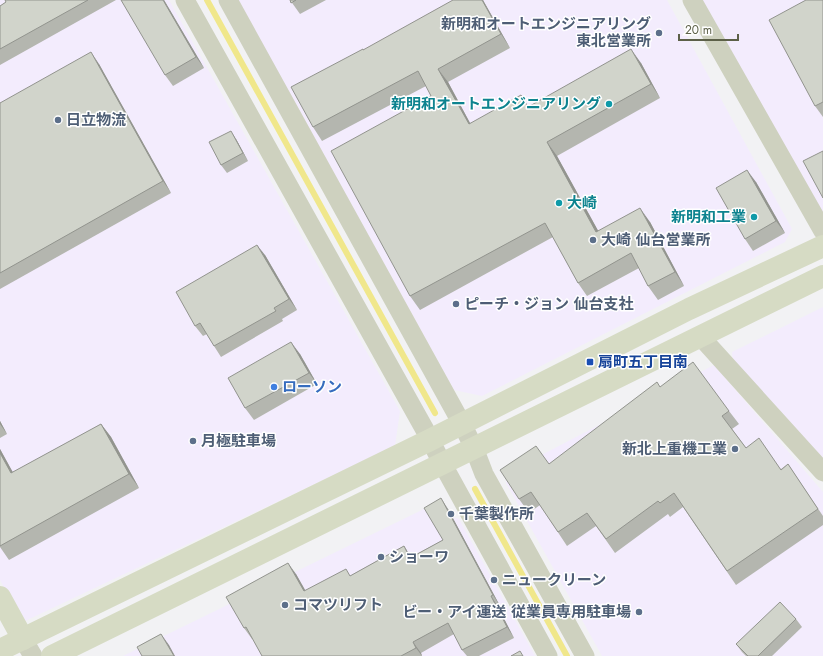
<svg xmlns="http://www.w3.org/2000/svg" width="823" height="656" viewBox="0 0 823 656" font-family="Jost,'Noto Sans JP',sans-serif">
	<style>
		.commercial { fill: #f3ecfd }
		.lines { fill: none; stroke-linecap: round; stroke-linejoin: round }
		.stream { stroke: #f0e78b; stroke-width: 6 }
		.street { stroke: #ced1bf; stroke-width: 19 }
		.secondary { stroke: #d6dbc4; stroke-width: 22 }
		.wall { fill: #b4b6af }
		.shaded-wall { fill: #92948e }
		.building { fill: #d1d4cb; stroke: #92948e }
		.service-dot { fill: #5c6f8a; stroke: #fff; stroke-width: 1.5 }
		.culture-dot { fill: #0f9aa8; stroke: #fff; stroke-width: 1.5 }
		.transit-dot { fill: #1a4fb4; stroke: #fff; stroke-width: 1.5 }
		.shop-dot { fill: #3f7fe0; stroke: #fff; stroke-width: 1.5 }
		.labels { text-anchor: middle; stroke-width: 3; stroke-linejoin: round; paint-order: stroke }
		.service-label { font-size: 15px; font-weight: bold; fill: #4e5e75; stroke: #fff; text-anchor: start }
		.culture-label { font-size: 15px; font-weight: bold; fill: #0d838f; stroke: #fff; text-anchor: end }
		.transit-label { font-size: 15px; font-weight: bold; fill: #164399; stroke: #fff; text-anchor: start }
		.shop-label { font-size: 15px; font-weight: bold; fill: #366cbe; stroke: #fff; text-anchor: start }
	</style>
	<rect width="100%" height="100%" fill="#f2f2f4"/>
	<g class="commercial">
		<path d="M0 0H169L400 411 395 446 23 622 0 580Z"/>
		<path d="M238 0H667L792 229 785 242 482 396 454 390Z"/>
		<path d="M701 0H823V215Z"/>
		<path d="M823 307V464L733 363 732 352Z"/>
		<path d="M714 365 823 492V656H602L506 483 509 472Z"/>
		<path d="M424 509 459 519 535 656H123Z"/>
	</g>
	<g class="lines">
		<g class="stream">
			<path d="M207 0 435 413"/>
			<path d="M475 489 567 656"/>
		</g>
		<g class="street">
			<path d="M185 0 425 430 442 463 548 656"/>
			<path d="M228 0 462 424 474 448 484 474 585 656"/>
			<path d="M692 0 823 231"/>
			<path d="M700 336 823 472"/>
			<path d="M23 639 33 656"/>
		</g>
		<g class="secondary">
			<path d="M0 597 23 639"/>
			<path d="M0 650 430 440 689 309 823 246"/>
			<path d="M52 656 823 276"/>
		</g>
	</g>
	<g class="wall">
		<path d="M5 0H116L0 65V6L6 2Z"/>
		<path d="M164 0 204 68 173 86 165 75Z"/>
		<path d="M290 0H326L300 14Z"/>
		<path d="M483 0 510 48 448 82 470 123 529 107 641 63 660 98 557 156 598 231 650 222 684 286 658 300 648 286 639 268 587 296 578 283 553 237 420 310 410 296 431 96 426 86 322 141 313 127 363 50Z"/>
		<path d="M823 0V117L815 106Z"/>
		<path d="M99 64 171 193 0 289V103Z"/>
		<path d="M236 139 248 161 227 173 221 165Z"/>
		<path d="M756 182 785 233 753 251 745 239Z"/>
		<path d="M265 255 297 310 282 319 283 321 221 357 214 346 207 334 203 336 195 326Z"/>
		<path d="M300 354 317 384 254 420 245 408Z"/>
		<path d="M660 387 729 411 739 424 732 429 746 448 781 469 788 464 823 516V525L736 585 683 507 670 517 668 514 615 553 596 526 567 546 540 505 529 513 519 499 549 464Z"/>
		<path d="M0 421 7 434 0 438Z"/>
		<path d="M101 424 111 437 139 488 9 560 0 547V449L13 473Z"/>
		<path d="M448 509 500 606 498 607 514 638 479 656H467L462 650 454 634 421 653 422 656H262L253 639H252L244 628 296 574 305 591 350 576 404 546 411 557 443 540Z"/>
		<path d="M796 619 802 627 772 656H746L742 652 736 644Z"/>
	</g>
	<g class="shaded-wall">
		<path d="M163 0H164L204 68 196 57Z"/>
		<path d="M482 0H483L484 2 510 48 501 34Z"/>
		<path d="M631 49 641 63 660 98 651 84Z"/>
		<path d="M91 52 99 64 171 193 163 181Z"/>
		<path d="M438 69 448 82 478 138 469 124Z"/>
		<path d="M231 131 236 139 248 161 243 153Z"/>
		<path d="M547 142 557 156 606 245 596 232Z"/>
		<path d="M747 170 756 182 785 233 776 221Z"/>
		<path d="M640 208 650 222 684 286 675 272Z"/>
		<path d="M257 245 265 255 297 310 289 299Z"/>
		<path d="M291 342 300 354 317 384 309 373Z"/>
		<path d="M0 421 7 434 0 424Z"/>
		<path d="M101 424 111 437 139 488 129 474Z"/>
		<path d="M0 449 21 487 11 473 0 453Z"/>
		<path d="M441 498 448 509 500 606 493 595Z"/>
		<path d="M404 546 411 557 410 558Z"/>
		<path d="M288 563 296 574 312 602 304 591Z"/>
		<path d="M491 596 498 607 514 638 507 627Z"/>
		<path d="M161 634 169 645 175 656H174Z"/>
		<path d="M413 642 421 653 422 656 416 648Z"/>
	</g>
	<g class="building">
		<path d="M5 0H88L0 49V6L6 2Z"/>
		<path d="M121 0H163L196 57 165 75Z"/>
		<path d="M290 0H296L291 3Z"/>
		<path d="M453 0H482L501 34 438 69 469 124 521 95 528 107 631 49 651 84 547 142 596 232 640 208 675 272 648 286 631 253 578 283 545 223 410 296 331 151 431 96 418 71 313 127 291 87 363 49V50Z"/>
		<path d="M806 0H823V102L815 106 769 20Z"/>
		<path d="M91 52 163 181 0 273V103Z"/>
		<path d="M231 131 243 153 221 165 209 142Z"/>
		<path d="M823 151V198L803 161Z"/>
		<path d="M747 170 776 221 745 239 716 188Z"/>
		<path d="M257 245 289 299 274 308 276 311 214 346 200 323 195 326 176 292Z"/>
		<path d="M291 342 309 373 245 408 228 378Z"/>
		<path d="M693 362 729 411 722 416 746 448 759 438 781 470 788 464 818 509 727 571 674 493 660 503 658 501 606 539 587 513 558 532 531 492 519 499 500 470 536 446 549 464 657 382 660 387Z"/>
		<path d="M101 424 129 474 0 546V453L11 473Z"/>
		<path d="M441 498 493 595 491 596 507 627 462 650 448 623 413 642 416 648 401 656H262L246 627 244 628 226 597 288 563 304 591 346 569 350 576 404 546 410 558 443 540 424 508Z"/>
		<path d="M780 602 796 619 758 656H748L736 644Z"/>
		<path d="M161 634 174 656H142L137 647Z"/>
		<path d="M520 651 523 656H511Z"/>
	</g>
	<g class="service-dot">
		<circle cx="659" cy="33" r="4"/>
		<circle cx="58" cy="120" r="4"/>
		<circle cx="593" cy="240" r="4"/>
		<circle cx="456" cy="304" r="4"/>
		<circle cx="193" cy="441" r="4"/>
		<circle cx="735" cy="449" r="4"/>
		<circle cx="451" cy="514" r="4"/>
		<circle cx="381" cy="557" r="4"/>
		<circle cx="494" cy="580" r="4"/>
		<circle cx="285" cy="605" r="4"/>
		<circle cx="639" cy="612" r="4"/>
	</g>
	<g class="culture-dot">
		<circle cx="609" cy="104" r="4"/>
		<circle cx="559" cy="203" r="4"/>
		<circle cx="754" cy="217" r="4"/>
	</g>
	<rect class="transit-dot" x="586" y="358" width="8" height="8" rx="2"/>
	<circle class="shop-dot" cx="274" cy="387" r="4"/>
	<g class="labels">
		<g class="service-label">
			<text x="651" y="29" text-anchor="end">新明和オートエンジニアリング<tspan x="651" dy="17">東北営業所</tspan></text>
			<text x="66" y="125">日立物流</text>
			<text x="601" y="245">大崎 仙台営業所</text>
			<text x="464" y="309">ピーチ・ジョン 仙台支社</text>
			<text x="201" y="446">月極駐車場</text>
			<text x="727" y="454" text-anchor="end">新北上重機工業</text>
			<text x="459" y="519">千葉製作所</text>
			<text x="389" y="562">ショーワ</text>
			<text x="502" y="585">ニュークリーン</text>
			<text x="293" y="610">コマツリフト</text>
			<text x="631" y="617" text-anchor="end">ビー・アイ運送 従業員専用駐車場</text>
		</g>
		<g class="culture-label">
			<text x="601" y="109">新明和オートエンジニアリング</text>
			<text x="567" y="208" text-anchor="start">大崎</text>
			<text x="746" y="222">新明和工業</text>
		</g>
		<g class="transit-label">
			<text x="598" y="367">扇町五丁目南</text>
		</g>
		<g class="shop-label">
			<text x="282" y="392">ローソン</text>
		</g>
	</g>
	<path d="M679 34v6h59v-6" fill="none" stroke="#5c6048" stroke-width="2"/>
	<text x="685" y="34" font-size="12" fill="#5c6048" stroke="#ffffff" stroke-width="3" paint-order="stroke">20 m</text>
</svg>
